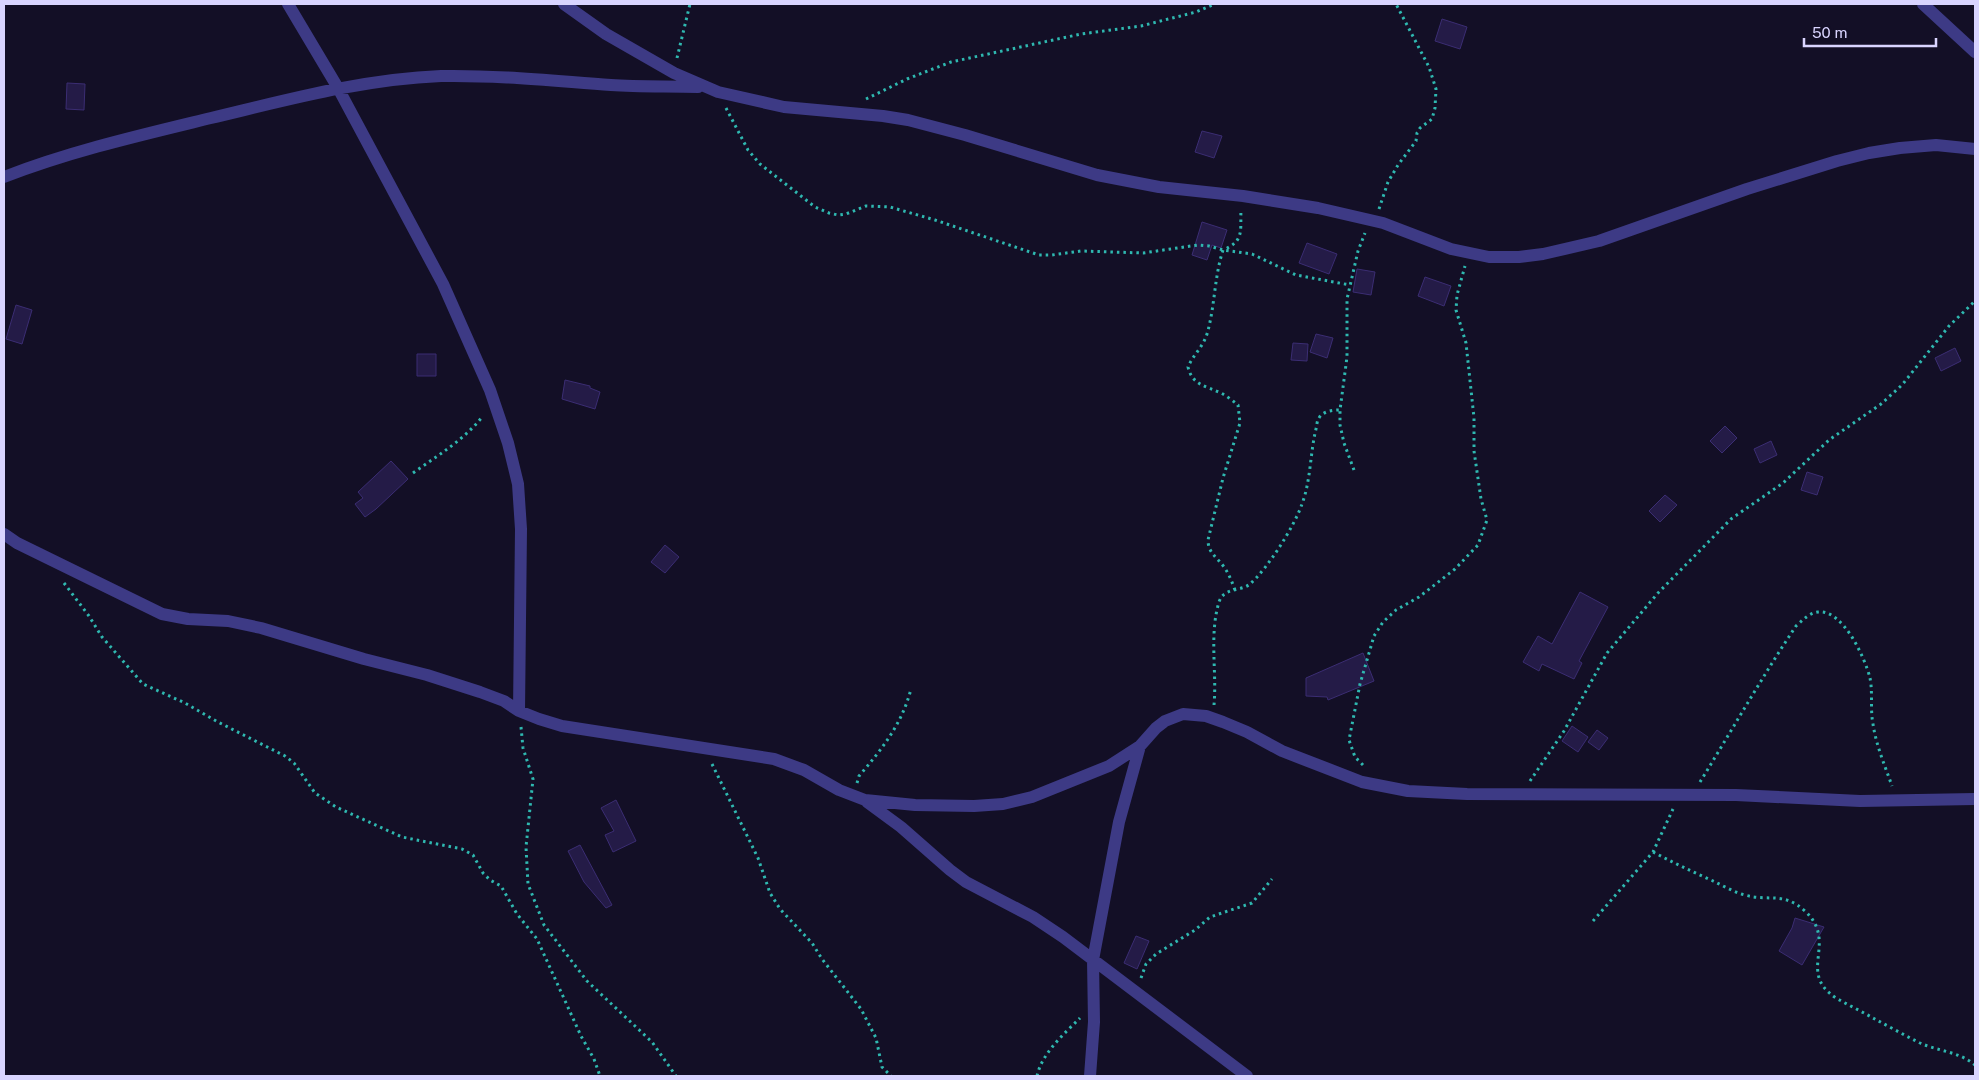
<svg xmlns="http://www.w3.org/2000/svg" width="1979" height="1080" font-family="'Public Sans',sans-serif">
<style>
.building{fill:#241b47;stroke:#3b2d73}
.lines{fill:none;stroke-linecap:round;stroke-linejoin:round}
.path{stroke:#2fb8b0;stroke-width:3;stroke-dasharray:2.5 4;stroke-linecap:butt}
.minor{stroke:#3d3a85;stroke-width:12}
</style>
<rect width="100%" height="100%" fill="#130f26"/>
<path class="building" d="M1442 19 1467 27 1460 49 1435 41Z
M67 83 85 84 84 110 66 109Z
M1202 131 1222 136 1214 158 1195 152Z
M1202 222 1227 230 1221 248 1212 245 1207 260 1192 255Z
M1307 243 1337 254 1329 274 1299 263Z
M1357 269 1375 272 1371 295 1353 292Z
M1425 277 1451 286 1444 306 1418 296Z
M16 305 32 310 22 344 6 339Z
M1316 334 1333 338 1327 358 1310 352Z
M1293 343 1308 344 1307 361 1291 360Z
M1955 348 1961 361 1941 371 1935 358Z
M417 354H436V376H417Z
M565 380 590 386V388L600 392 595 409 562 399Z
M1725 426 1737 438 1722 453 1710 441Z
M1771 441 1777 455 1760 463 1754 449Z
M391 461 408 479 376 509 365 517 355 504 363 498 358 492Z
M1807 472 1823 477 1817 495 1801 490Z
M1665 495 1677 505 1660 522 1649 511Z
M665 545 679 557 665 573 651 562Z
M1580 592 1608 607 1579 661 1582 663 1574 679 1542 664 1539 671 1523 662 1538 636 1552 644Z
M1363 653 1374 681 1328 700 1327 697 1306 696V678Z
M1572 726 1588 737 1578 752 1562 741Z
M1597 730 1608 738 1599 750 1588 742Z
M616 800 636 841 613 852 605 835 614 831 601 808Z
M580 845 612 905 606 908 584 882 568 851Z
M1795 918 1824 927 1802 965 1779 951 1792 928Z
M1136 936 1149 941 1137 969 1124 963Z"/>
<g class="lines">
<path class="path" d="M677 58 690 4
M866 99 907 79 951 62 1081 34 1141 26 1196 12 1215 4
M726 108 748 150 760 164 815 207 829 213 838 215 846 214 866 206 890 207 935 220 1039 255H1052L1081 251 1143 253 1198 245 1209 246 1223 250 1252 254 1296 275 1350 285
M1379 209 1388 182 1398 165 1416 141 1417 133 1420 128 1432 119 1435 108 1436 89 1429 67 1396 4
M1354 470 1344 443 1340 425V410L1347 357V299L1358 251 1365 233
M413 473C438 455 463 441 483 416
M64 583 89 616 102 637 143 684 185 703 218 722 285 756 294 763 315 793 336 807 402 837 462 849 473 855 483 873 490 880 501 886 517 914 537 939 581 1036 594 1059 600 1076
M1235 590C1232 582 1229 574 1224 567 1217 557 1208 553 1208 540L1223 478 1240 423 1238 405C1233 401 1227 396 1221 393 1206 386 1192 385 1188 367 1193 355 1203 347 1207 334 1215 307 1214 278 1223 250 1245 241 1240 230 1241 209
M1214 705C1217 672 1209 635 1219 602 1224 587 1240 592 1250 584 1268 568 1294 527 1302 504 1311 480 1310 453 1316 429 1317 425 1317 420 1319 418 1323 411 1333 410 1340 410
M521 727 523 748 533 779 526 847 528 884 544 925 587 981 652 1042 676 1076
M712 764 758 858 770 893 780 909 812 943 822 959 861 1009 876 1038 882 1067 891 1076
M1363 765 1355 757 1349 740 1360 684 1374 636 1383 622 1396 610 1419 597 1455 569 1478 545 1487 520 1481 499 1474 451V418L1466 343 1456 310 1457 295 1465 266
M1530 781 1564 731 1607 653 1658 593 1731 519 1783 483 1829 440 1881 404 1902 385 1949 326 1975 301
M1700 782C1732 730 1762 677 1796 626 1803 620 1809 613 1818 612 1843 609 1865 658 1870 678 1873 693 1870 709 1873 724 1876 745 1885 766 1892 786
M857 783 859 776C882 749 902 724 911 689
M1653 852C1672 862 1691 871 1711 880 1722 885 1733 892 1745 895 1769 902 1783 891 1805 911 1839 943 1796 972 1836 998 1848 1005 1861 1011 1873 1018 1888 1026 1904 1035 1920 1043 1938 1051 1960 1052 1975 1065
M1593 921 1653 852 1673 809
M1141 978 1146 964 1156 954 1195 930 1210 917 1252 903 1272 879
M1037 1076C1042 1053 1064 1034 1080 1018"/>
<path class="minor" d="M288 4 338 88 443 284 490 390 508 443 518 484 521 529 519 711
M564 4 606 34 674 73 718 92 784 107 883 116 908 120 965 135 1097 175 1159 187 1243 196 1318 208 1383 223 1451 249 1489 257H1519L1543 254 1599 241 1747 189 1837 161 1869 153 1900 148 1936 145 1975 149
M1923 4 1975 52
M4 177C71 151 141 135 211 118 287 100 363 79 441 76 499 75 554 81 611 85 640 87 669 86 698 87
M4 534 17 543 162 614 188 619 228 621 261 628 364 659 427 675 480 692 504 701 519 711 539 719 562 726 774 759 804 770 839 790 865 800 915 805 974 806 1003 804 1032 797 1109 766 1140 746 1156 728 1165 721 1183 714 1206 716 1223 722 1247 732 1282 751 1362 782 1408 791 1467 794 1736 795 1860 801 1975 799
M867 802 901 827 950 870 966 882 1033 917 1063 937 1247 1076
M1090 1076 1094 1022 1093 960 1119 822 1140 746"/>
</g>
<rect width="1979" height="1080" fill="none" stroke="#d9d4ff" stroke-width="10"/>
<path d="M1804 38v8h132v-8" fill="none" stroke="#d9d4ff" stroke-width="2.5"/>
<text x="1812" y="38" font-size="15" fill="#d9d4ff" stroke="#130f26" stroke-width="4" paint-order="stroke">50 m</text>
</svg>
